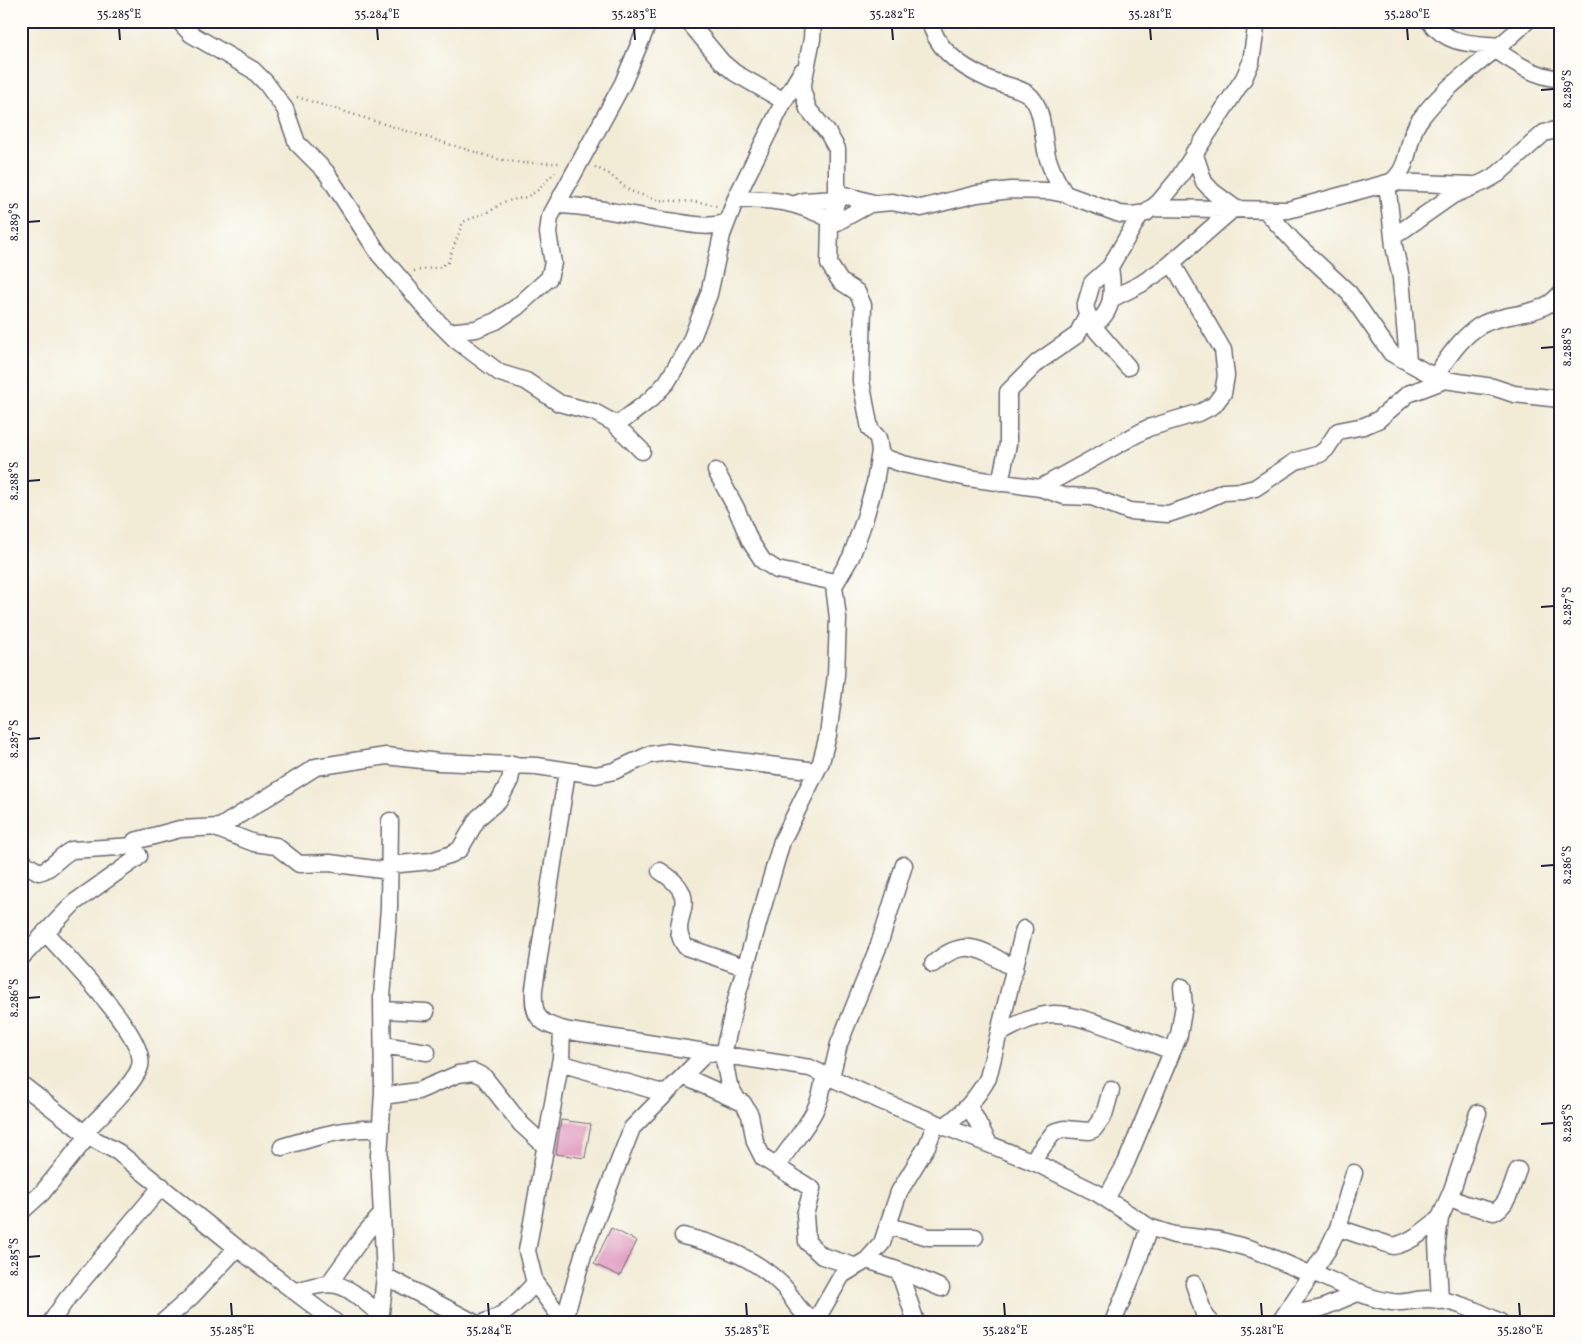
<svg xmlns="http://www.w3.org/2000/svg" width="1581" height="1343" font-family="Vollkorn,serif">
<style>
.building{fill:#e09bc1}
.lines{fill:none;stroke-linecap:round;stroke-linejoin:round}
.minor-casing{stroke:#6b6972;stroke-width:19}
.path{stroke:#6b6972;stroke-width:2.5;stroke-dasharray:1 4;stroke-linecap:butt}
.minor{stroke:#fff;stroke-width:16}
.ticks{fill:none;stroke:#22223b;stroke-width:2}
.neatline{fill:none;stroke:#22223b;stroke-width:2}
.ticks-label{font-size:12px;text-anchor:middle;fill:#22223b}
</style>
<rect width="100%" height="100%" fill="#fdfcf7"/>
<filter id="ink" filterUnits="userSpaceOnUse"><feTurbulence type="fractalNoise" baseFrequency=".02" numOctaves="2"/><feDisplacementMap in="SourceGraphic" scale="10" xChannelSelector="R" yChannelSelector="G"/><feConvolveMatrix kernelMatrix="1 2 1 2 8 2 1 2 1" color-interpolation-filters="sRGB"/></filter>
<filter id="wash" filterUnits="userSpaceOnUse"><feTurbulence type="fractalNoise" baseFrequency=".0096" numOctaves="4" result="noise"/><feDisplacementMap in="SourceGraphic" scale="20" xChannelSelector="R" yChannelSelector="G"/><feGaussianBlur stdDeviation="1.12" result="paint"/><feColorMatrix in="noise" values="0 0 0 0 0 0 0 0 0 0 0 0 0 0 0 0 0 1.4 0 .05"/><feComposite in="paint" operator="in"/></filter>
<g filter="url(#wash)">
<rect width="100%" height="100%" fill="#f2ecd7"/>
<g id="blocks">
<path class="building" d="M561 1120 591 1124 585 1158 556 1154Z
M611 1228 637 1241 620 1276 594 1264Z"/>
</g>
</g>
<g filter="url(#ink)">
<use href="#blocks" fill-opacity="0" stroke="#6b6972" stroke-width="1"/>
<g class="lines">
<g class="minor-casing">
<path id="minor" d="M179 21 191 34 253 70 266 83 285 109 297 143 326 172 379 254 436 320 456 340 500 373 526 381 559 403 594 412 614 423 642 451
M688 21 722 62 735 73 784 101
M813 21 812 39 802 89 808 109 828 133 837 149V199L830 226 829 264 840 281 857 292 863 305 861 381 870 429 878 438 880 451 875 483 864 521 851 557 834 586
M930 21C936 50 963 68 988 79 1001 85 1016 86 1028 94 1045 107 1042 141 1048 159 1052 172 1058 183 1065 194
M1429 21C1449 46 1471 43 1500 46
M1496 50C1516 64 1535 76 1560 79
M1194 152 1204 182 1213 192 1236 209
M1391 182 1472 185
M1387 183 1394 246 1401 278 1408 361
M837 193 873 203
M735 200C775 198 796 202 832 220
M796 204 804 201 837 199
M557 205C597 206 636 217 676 222 694 225 708 228 726 223
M1151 208 1288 210 1391 182C1412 166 1405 141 1419 121 1447 81 1493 56 1527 21
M1266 211 1294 242 1349 293 1391 353 1435 377
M830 226 870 204 892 202 921 208 977 194 1011 190 1049 191 1065 194 1120 214 1132 215 1146 213 1159 202 1178 179 1244 78 1251 62 1257 21
M1393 237 1453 195 1484 182 1498 174 1544 133 1560 129
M1111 299 1141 284 1168 266 1233 209
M1092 325C1115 314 1113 288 1110 267
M448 332 476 329 496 321 517 307 549 278 553 263 548 233 550 217 623 83 649 21
M1128 367 1092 325 1085 307 1092 283 1110 267 1140 215
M1431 384C1441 367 1459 340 1475 329 1500 310 1539 320 1560 294
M617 425 651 399 667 382 690 343 709 294 722 235 737 196 784 101 802 71
M880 456 903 464 968 478 1040 488 1064 496 1092 497 1129 511 1168 514 1192 506 1223 492 1243 491 1255 488 1296 461 1320 454 1326 449 1338 431 1364 426 1378 420 1408 394 1445 380 1493 387 1514 394 1560 399
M716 471 736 508 750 541 763 561 777 570 830 581 834 586 838 618 836 675 828 735 821 762 782 841 737 996 723 1054 729 1085 737 1099
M1000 483 1008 444V392L1038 362 1077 335 1087 315
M1040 488 1148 428 1201 412 1214 405 1223 393 1226 376 1223 350 1172 263
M567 771 534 989C532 1020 541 1024 569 1031L810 1068 879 1100 1038 1164 1097 1193 1149 1227 1174 1235 1218 1240 1252 1249 1312 1275
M215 828 254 843 276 846 299 864 330 863 389 871
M21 859 27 865 39 872C51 870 60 855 72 850L134 846
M389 865 431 861 452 854 460 849 478 818 500 799 510 780 513 764
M660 871C709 902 663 918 686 947L744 967
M45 932C65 956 148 1037 140 1066 136 1083 97 1119 84 1133
M21 958 75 902 136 859 139 856 134 846 135 841 180 829 220 827 316 767 386 756 439 762 537 766 596 775 614 771 649 755 668 752 816 771
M933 964C965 935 982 950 1015 969
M382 1010 426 1012
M562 1029 561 1058 527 1251 535 1283 562 1319
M999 1034C1015 1025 1034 1015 1053 1014 1078 1012 1146 1042 1172 1051
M383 1045 427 1052
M560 1063 666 1094
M683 1076 743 1103 750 1115 755 1142 763 1158 812 1189 805 1215 807 1242 822 1256 854 1266
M831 1077 839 1044 879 945 904 865
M21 1084 88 1136 118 1152 237 1248 335 1322
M383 1096 418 1091 458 1074 474 1072 484 1077 521 1124 544 1145
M969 1106 989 1144
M945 1126C964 1112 976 1099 988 1078L1024 929
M282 1147C317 1137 344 1127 381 1129
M1032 1161 1054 1132 1065 1129 1089 1131 1094 1129 1104 1115 1111 1090
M777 1166C798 1133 822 1115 824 1074
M1449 1197 1465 1204 1494 1212C1509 1205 1512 1184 1518 1170
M1106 1199 1126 1163 1179 1035 1184 1005 1182 987
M21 1212 42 1193 88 1136
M888 1226 929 1237H975
M1338 1228 1393 1246C1411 1243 1426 1229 1440 1218
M683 1236C718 1244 756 1259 781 1284 789 1291 793 1302 800 1309 804 1314 810 1318 815 1322
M867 1260 909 1274 941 1288
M899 1271 916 1322
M1313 1272C1337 1283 1366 1299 1392 1302 1404 1304 1415 1299 1427 1299 1452 1299 1478 1311 1500 1322
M385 1276 473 1322
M330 1282 366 1232 382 1214
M1194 1284 1205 1317 1210 1322
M295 1292C340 1275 346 1287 381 1315
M1440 1301 1437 1242 1440 1218 1452 1190 1478 1113
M1284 1316 1322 1308 1360 1292
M51 1322 66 1300 162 1186
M163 1322 191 1297 237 1248
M380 1322 385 1276 379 1156 383 1092 382 997 389 908 390 821
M485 1322C506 1316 520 1299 535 1283
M561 1322 568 1307 585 1248 632 1128 707 1052
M815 1322 842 1275 867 1260 882 1243 899 1192 927 1146 936 1123
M1113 1322 1136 1267 1149 1227
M1280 1322 1328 1249 1338 1228 1354 1173"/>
</g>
<path class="path" d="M21 36 25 21
M297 97 497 159 521 163H561
M595 167 609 174 630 191 657 200 699 202 717 206
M414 271 440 267 448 262 463 222 492 210 503 202 526 197 537 191 555 172"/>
<use href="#minor" class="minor"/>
</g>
</g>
<path class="ticks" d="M119 28 120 40M377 28 378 40M634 28 635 40M892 28 893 40M1150 28 1151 40M1407 28 1408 40M1541 90 1554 89M28 222 40 221M1541 348 1554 347M28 481 40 480M1541 607 1554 606M28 739 40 738M1541 866 1554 865M28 998 40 997M1541 1124 1554 1123M28 1257 40 1256M231 1303 232 1316M488 1303 489 1316M746 1303 747 1316M1004 1303 1005 1316M1261 1303 1262 1316M1519 1303 1520 1316"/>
<rect width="1581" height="1343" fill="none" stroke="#fdfcf7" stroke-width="55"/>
<rect x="28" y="28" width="1526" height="1288" class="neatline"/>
<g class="ticks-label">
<text x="119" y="18">35.285°E</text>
<text x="377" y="18">35.284°E</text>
<text x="634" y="18">35.283°E</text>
<text x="892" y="18">35.282°E</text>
<text x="1150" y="18">35.281°E</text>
<text x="1407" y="18">35.280°E</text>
<text transform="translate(1567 89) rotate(-90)" y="4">8.289°S</text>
<text transform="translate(14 222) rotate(-90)" y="4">8.289°S</text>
<text transform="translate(1567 347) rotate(-90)" y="4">8.288°S</text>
<text transform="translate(14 481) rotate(-90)" y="4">8.288°S</text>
<text transform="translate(1567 606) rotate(-90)" y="4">8.287°S</text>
<text transform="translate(14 739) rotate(-90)" y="4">8.287°S</text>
<text transform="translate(1567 865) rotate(-90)" y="4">8.286°S</text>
<text transform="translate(14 998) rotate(-90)" y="4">8.286°S</text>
<text transform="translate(1567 1123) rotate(-90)" y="4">8.285°S</text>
<text transform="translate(14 1257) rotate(-90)" y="4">8.285°S</text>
<text x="232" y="1334">35.285°E</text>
<text x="489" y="1334">35.284°E</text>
<text x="747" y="1334">35.283°E</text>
<text x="1005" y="1334">35.282°E</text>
<text x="1262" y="1334">35.281°E</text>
<text x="1520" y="1334">35.280°E</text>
</g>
</svg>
